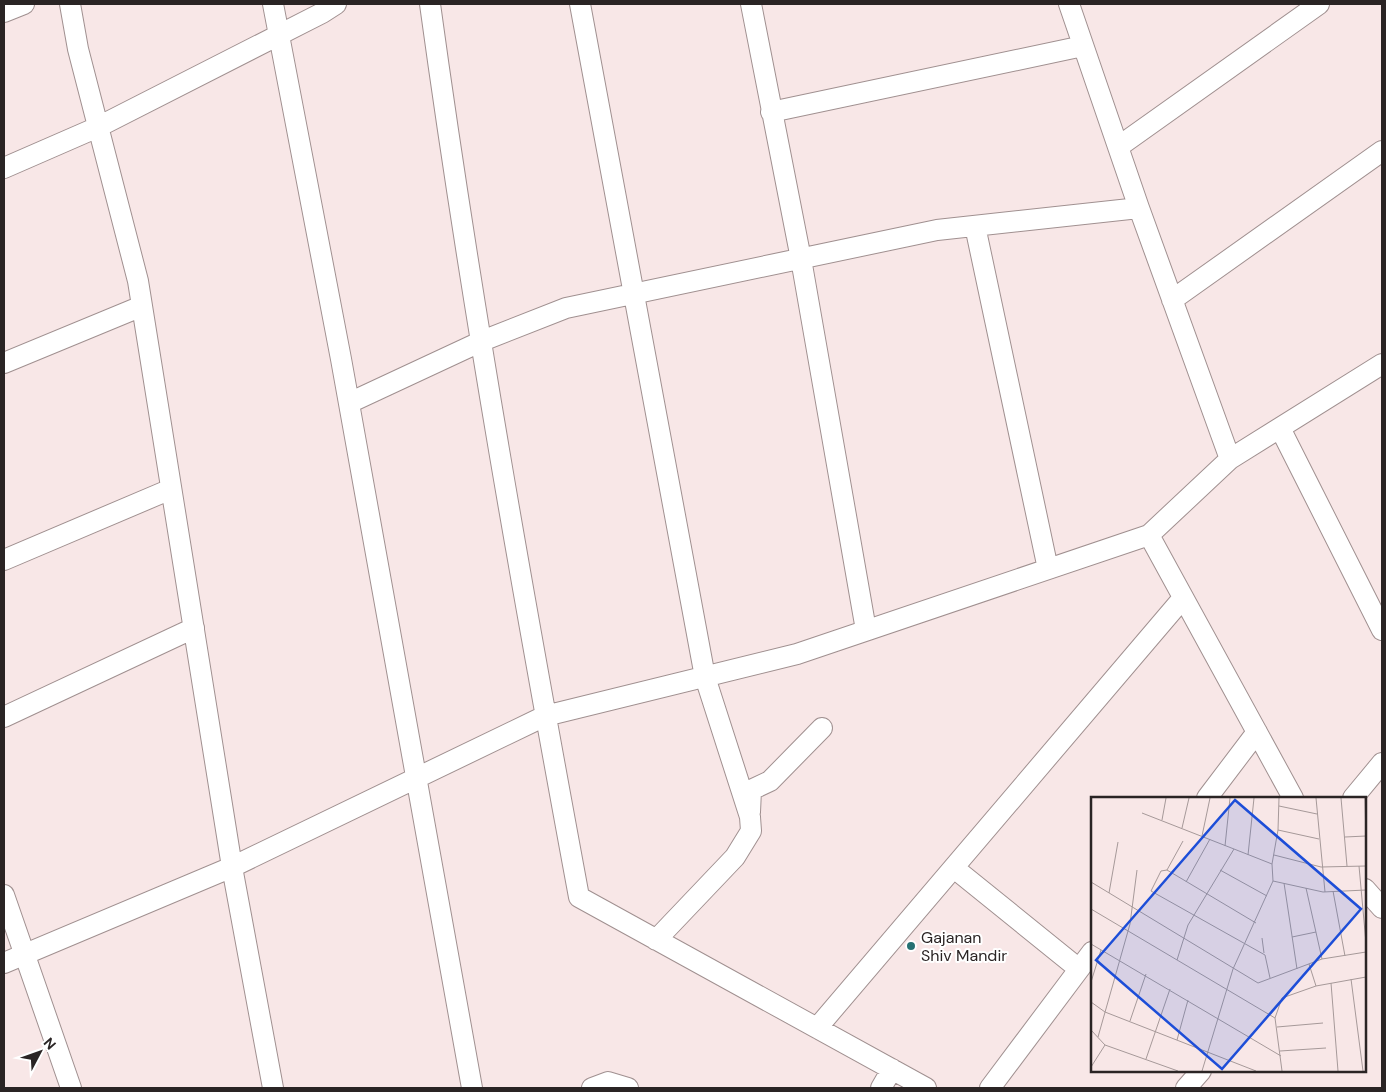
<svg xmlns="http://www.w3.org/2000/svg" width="1386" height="1092" font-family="'DM Sans',sans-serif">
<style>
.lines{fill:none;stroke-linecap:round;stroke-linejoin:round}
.street-casing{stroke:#a09090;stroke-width:22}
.street{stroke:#fff;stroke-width:20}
.poi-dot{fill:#267173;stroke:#fff;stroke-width:2}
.labels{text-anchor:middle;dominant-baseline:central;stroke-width:4;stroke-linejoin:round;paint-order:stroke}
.poi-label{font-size:16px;fill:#2a2424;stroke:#fff;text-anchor:start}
.inset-road{fill:none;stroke:#a69999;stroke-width:1}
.view{fill:#1d4ed8;fill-opacity:0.15;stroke:#1d4ed8;stroke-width:2.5}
.inset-edge{fill:none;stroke:#2a2424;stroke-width:2.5}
</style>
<rect width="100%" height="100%" fill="#f8e7e7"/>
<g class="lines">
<g class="street-casing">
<path id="street" d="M70 4 78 49 138 281 232 867 273 1088
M273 4 341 359 472 1088
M430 4C471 303 524 600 579 897L926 1088
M580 4 705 677 750 817 751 831 735 857 656 940
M751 4 801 259 866 630
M1069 4 1139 208
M4 12 24 4
M771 112 1083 46
M1118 147 1319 4
M4 168 98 127 322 13 336 4
M975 226 1048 569
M1172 300 1382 151
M4 363 142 306
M349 403 482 341 566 308 937 230 1139 208 1230 459 1149 535
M1280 428 1382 630
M1230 459 1382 364
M4 560 171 489
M4 717 194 628
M1207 798 1257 732
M1353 798 1382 763
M750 812 751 790 770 781 822 728
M954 868 1079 969
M1365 889 1382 908
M4 895 71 1088
M4 963 232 867 545 716 797 654 1149 535 1293 798
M817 1028 1183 598
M592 1088 608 1082 628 1088
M881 1088 892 1069
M990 1088 1092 952
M1186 1088 1201 1071"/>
</g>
<use href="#street" class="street"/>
</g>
<circle class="poi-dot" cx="911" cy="946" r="5"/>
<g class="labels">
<g class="poi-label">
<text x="921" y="937">Gajanan<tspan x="921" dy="18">Shiv Mandir</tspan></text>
</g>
</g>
<g transform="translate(1091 797)">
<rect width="275" height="275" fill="#f8e7e7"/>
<path class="inset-road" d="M225 1 234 95M250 1 256 69M274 1 275 44M188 9 226 17M51 16 143 52M71 23 75 1M91 31 98 1M187 33 188 1M111 39 119 1M254 40 275 39M134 49 139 1M157 58 163 1M183 58 230 70 275 69M181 67 187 33 228 42M268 69 275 146M76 73 70 74 60 94 174 158 179 181M76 73 165 126M76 73 92 44M129 73 176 99M0 85 167 186 231 162 275 155M95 85 119 42M193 86 206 172M215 91 231 162M242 94 254 159M18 96 27 45M0 112 184 221M201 140 225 135M171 141 173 156M0 147 190 259M86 163 97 128 143 52 181 67 182 84M218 167 225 189M260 182 272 274M0 185 10 153M240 186 247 274M0 205 14 215 165 274M39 224 55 177M186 230 232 226M0 233 14 248 0 270M7 240 39 127 46 73M86 243 97 203M14 248 87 274M189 254 235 251M55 262 79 192M111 274 142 172 182 84 232 95 275 93M191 274 184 221 191 201 225 189 275 180"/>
<path class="view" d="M144 3 270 112 131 272 5 163Z"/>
<rect width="275" height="275" class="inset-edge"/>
</g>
<rect width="1386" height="1092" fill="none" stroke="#2a2424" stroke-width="10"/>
<g transform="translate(40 1052) rotate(49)" stroke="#ffffff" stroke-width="4" paint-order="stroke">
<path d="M0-4L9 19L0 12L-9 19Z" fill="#2a2424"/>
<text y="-8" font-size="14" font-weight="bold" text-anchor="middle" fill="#2a2424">N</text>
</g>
</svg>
